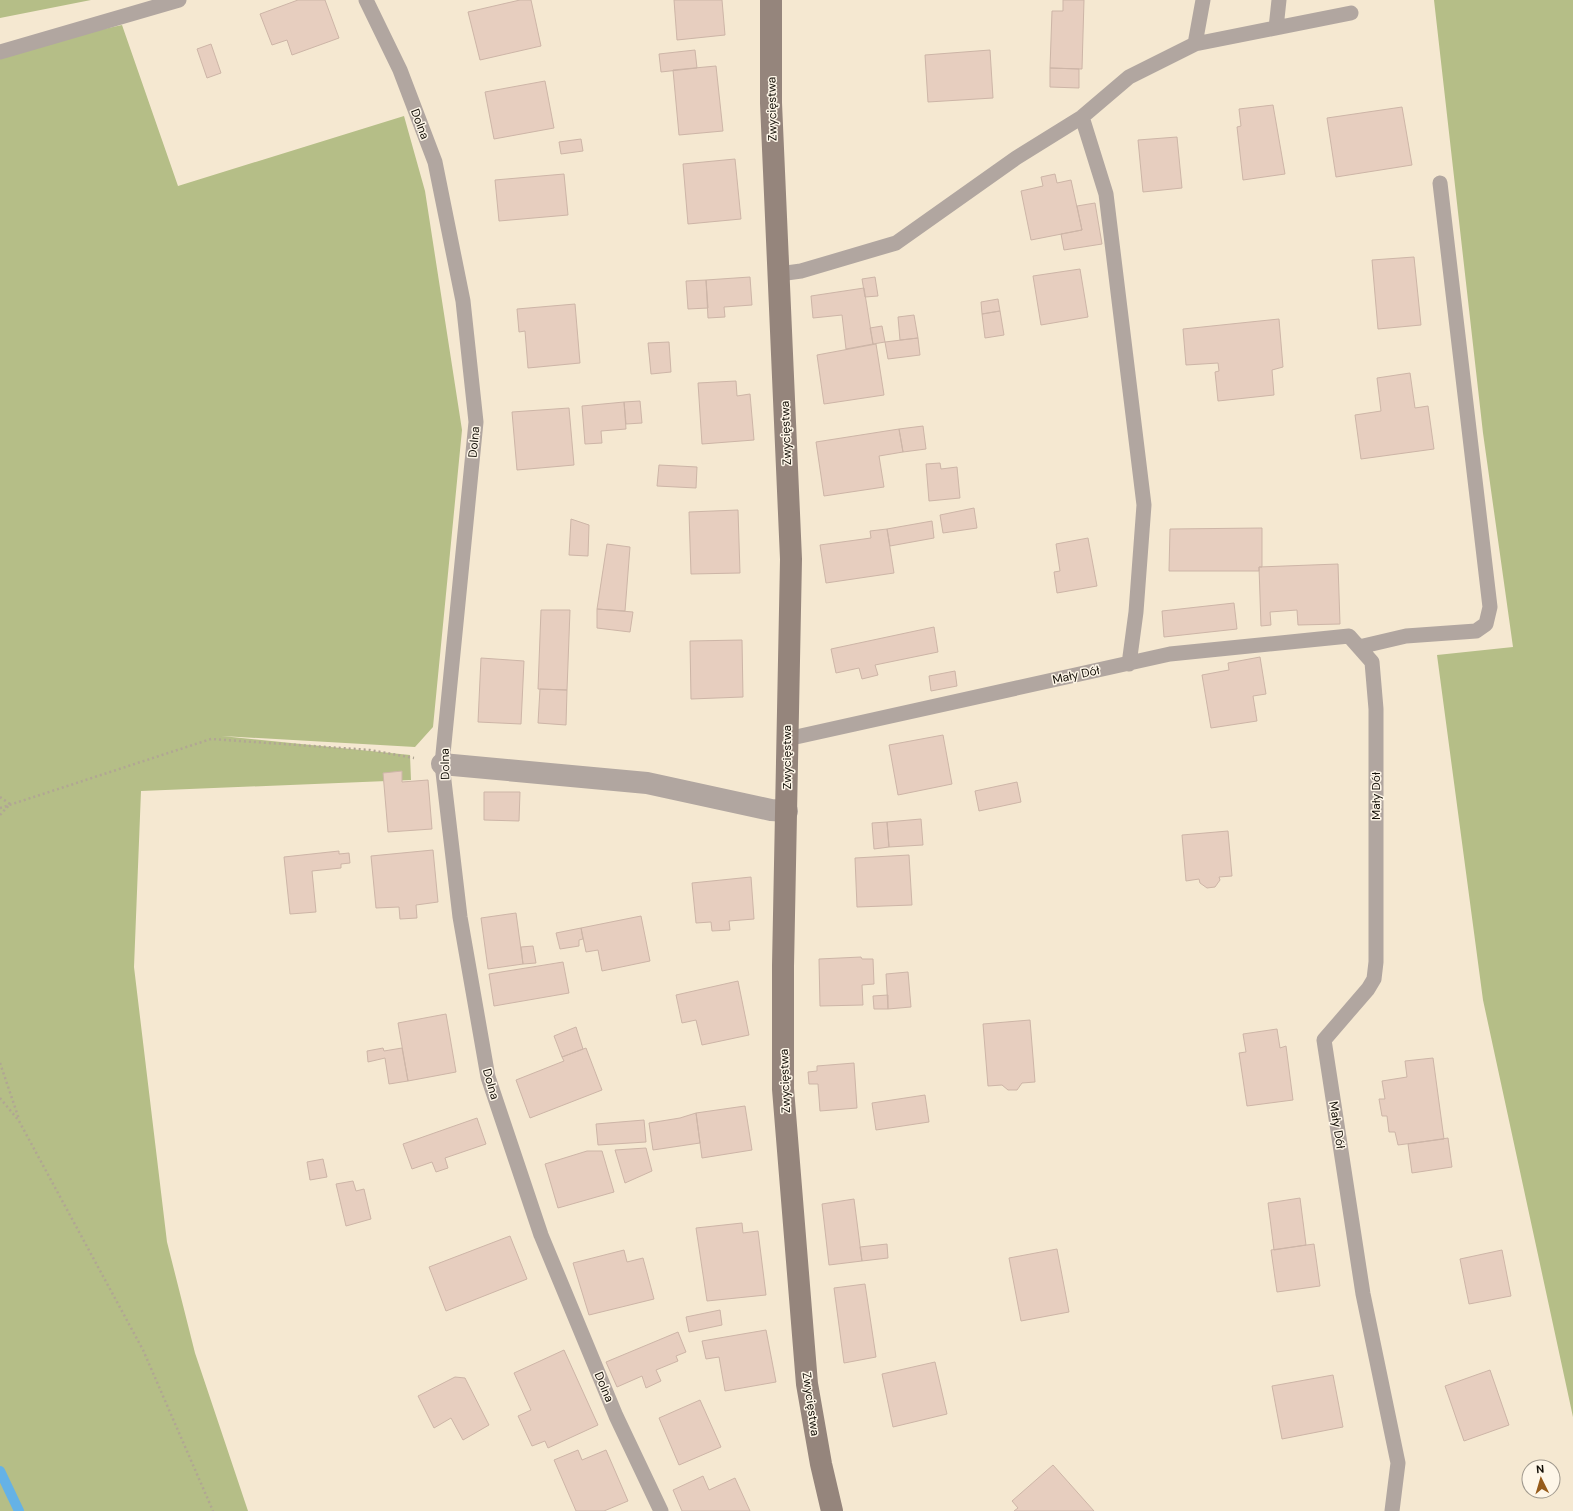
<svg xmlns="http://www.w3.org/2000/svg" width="1573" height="1511" font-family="'DM Sans',sans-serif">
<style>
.green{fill:#b5be87}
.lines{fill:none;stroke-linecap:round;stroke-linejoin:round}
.stream{stroke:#65b2e6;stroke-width:10}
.building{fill:#e7cebf;stroke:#cdb5a7}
.path{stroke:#b1a694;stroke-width:2.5;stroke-dasharray:2 3;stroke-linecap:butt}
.lane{stroke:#b1a6a0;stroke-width:15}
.street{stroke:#b1a6a0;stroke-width:22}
.secondary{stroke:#95857c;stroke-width:22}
.labels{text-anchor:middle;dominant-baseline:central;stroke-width:3;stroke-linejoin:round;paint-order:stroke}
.street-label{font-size:12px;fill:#120e06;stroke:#fef6e8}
</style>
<rect width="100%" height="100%" fill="#f5e8d1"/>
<path class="green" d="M0 0H91L0 18Z
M1434 0H1573V1417L1483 1000 1437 655 1513 647 1483 433Z
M122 25 178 186 404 116 425 191 462 430 433 727 415 747 222 736 410 755 411 780 141 791 134 967 167 1242 195 1353 248 1511H0V52Z"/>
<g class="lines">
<path class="stream" d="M0 1471 19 1511"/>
</g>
<path class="building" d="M298 0H325L339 38 292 55 287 40 272 45 260 14Z
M520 0H531L541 46 480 60 468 12Z
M674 0H722L725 35 677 40Z
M1063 0H1084L1082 69 1050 68 1052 11H1063Z
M211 44 221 73 207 78 197 49Z
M695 50 697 68 661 72 659 54Z
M990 50 993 98 928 102 925 55Z
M716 66 723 131 679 135 673 70Z
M1050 68 1079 69V88L1050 87Z
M545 81 554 128 494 139 485 92Z
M1273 105 1285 174 1243 180 1237 127 1241 126 1239 109Z
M1402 107 1412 165 1336 177 1327 118Z
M1177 137 1182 188 1143 192 1138 140Z
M581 139 583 151 561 154 559 142Z
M735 159 741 219 688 224 683 164Z
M564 174 568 215 499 221 495 180Z
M1055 174 1057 183 1071 180 1082 230 1031 240 1021 191 1043 186 1041 177Z
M1095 203 1102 244 1064 250 1061 234 1082 230 1077 206Z
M1414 257 1421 325 1378 329 1372 260Z
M1080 269 1088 317 1041 325 1033 276Z
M750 277 752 305 724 307 725 317 708 318 706 280Z
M875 277 878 296 865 297 862 279Z
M706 280 708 308 688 309 686 281Z
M864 288 873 344 846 349 842 315 813 318 811 296Z
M998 299 1000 311 982 314 981 302Z
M575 304 580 363 528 368 525 331 519 332 517 309Z
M1000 311 1004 335 985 338 982 314Z
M914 315 918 338 900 340 898 317Z
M1279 319 1283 367 1272 370 1274 395 1218 401 1215 372 1219 371 1218 363 1186 365 1183 329Z
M882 326 885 342 873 344 870 328Z
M918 338 920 355 888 359 885 342Z
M669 342 671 372 651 374 648 343Z
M876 344 884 395 824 404 817 355Z
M1410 373 1415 408 1428 406 1434 449 1361 459 1355 415 1381 411 1377 378Z
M736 381 737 396 750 394 754 440 702 444 698 383Z
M640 401 642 423 626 424 624 402Z
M624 402 626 429 601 431 602 443 585 444 582 406Z
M569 408 574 465 517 470 512 412Z
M923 426 926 449 903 452 899 429Z
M899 429 903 452 879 456 884 487 824 496 816 442Z
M940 463 941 469 957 467 960 498 929 501 926 464Z
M659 465 697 467 696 488 657 486Z
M974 508 977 528 943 533 940 515Z
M738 510 740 573 691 574 689 512Z
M571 519 589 525 588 556 569 555Z
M932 521 934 538 890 546 887 529Z
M1262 528V567H1259V571H1169L1170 529Z
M887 529 894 573 826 583 820 545 871 538 870 531Z
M1088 538 1097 586 1057 593 1054 572 1060 571 1056 544Z
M607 544 630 547 625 611 597 609Z
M1338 564 1340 624 1298 625 1297 610 1270 612 1271 625 1261 626 1259 567Z
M1234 603 1237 629 1164 637 1162 611Z
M597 609 633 612 630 632 597 628Z
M541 610H570L567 690 538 689Z
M934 627 938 652 875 665 878 675 862 679 859 668 836 673 831 649Z
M742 640 743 697 691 699 690 641Z
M1260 657 1266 694 1253 696 1257 721 1211 728 1202 675 1229 670 1228 663Z
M481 658 524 661 521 724 478 722Z
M955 671 957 686 931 691 929 676Z
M540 689 567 690 566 725 538 723Z
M943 735 952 784 898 795 889 745Z
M402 771V782L428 780 432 829 388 832 383 773Z
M1017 782 1021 802 979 811 975 791Z
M484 792H520L519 821 484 820Z
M921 819 923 845 889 847 887 822Z
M887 822 889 847 874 849 872 823Z
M1228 831 1232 876 1219 877 1220 880 1215 887 1207 888 1200 883 1199 879 1186 881 1182 835Z
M433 850 438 902 416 905 417 918 400 919 399 907 376 908 371 856Z
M339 851V854L349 853 350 863 341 864V868L312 871 316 912 290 914 284 857Z
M909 855 912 905 857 907 855 858Z
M751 877 754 919 729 921 730 930 712 931 711 922 696 923 692 883Z
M516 913 523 964 488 969 481 918Z
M641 916 650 961 602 971 598 950 586 952 581 928Z
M581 928 583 939 579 940V946L560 949 556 933Z
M533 946 536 963 523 964 521 947Z
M861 957 862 959H873L874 984 862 985 863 1005 820 1006 819 959Z
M563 962 569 993 494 1006 489 974Z
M908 972 911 1007 888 1009 886 974Z
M738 981 749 1035 702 1045 696 1020 682 1023 676 995Z
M888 995V1009H874L873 996Z
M446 1014 456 1072 408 1081 398 1023Z
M1030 1020 1035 1082 1022 1083 1017 1090H1008L1002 1085 988 1086 983 1024Z
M576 1027 583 1049 562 1057 554 1036Z
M1277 1029 1280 1048 1286 1046 1293 1100 1247 1106 1239 1053 1246 1052 1243 1034Z
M383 1048 384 1051 402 1048 408 1081 389 1084 385 1058 368 1062 367 1051Z
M586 1048 602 1090 530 1118 516 1080 564 1061 562 1057Z
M1433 1058 1444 1139 1398 1145 1395 1132H1389L1387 1116H1382L1379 1099H1385L1382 1081 1407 1077 1405 1061Z
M854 1063 857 1108 820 1111 818 1084H809L808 1072 817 1071V1066Z
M925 1095 929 1122 876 1130 872 1103Z
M745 1106 752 1150 702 1158 696 1113Z
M696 1113 700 1143 653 1150 649 1123 680 1118Z
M477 1118 486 1144 445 1158 448 1168 436 1172 432 1162 412 1169 403 1144Z
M644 1120 646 1142 598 1145 596 1124Z
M1448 1138 1452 1167 1412 1173 1408 1144Z
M646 1148 652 1171 625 1183 615 1150Z
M587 1151H602L614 1192 558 1208 545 1164Z
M323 1159 327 1177 310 1180 307 1162Z
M353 1181 356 1191 364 1189 371 1219 346 1226 336 1184Z
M1300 1198 1306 1245 1274 1250 1268 1203Z
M854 1199 862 1261 829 1265 822 1204Z
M742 1223 743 1233 758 1231 766 1295 707 1301 696 1228Z
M510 1236 527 1279 446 1311 429 1267Z
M887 1244 888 1258 862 1261 860 1247Z
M1314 1244 1320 1286 1277 1292 1271 1250Z
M1057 1249 1069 1312 1021 1321 1009 1258Z
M624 1250 627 1262 643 1258 654 1299 589 1315 573 1263Z
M1502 1250 1511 1296 1469 1304 1460 1259Z
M865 1284 876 1357 844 1363 834 1288Z
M720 1310 722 1325 689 1332 686 1317Z
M766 1330 776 1382 725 1391 719 1357 706 1359 702 1341Z
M678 1332 686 1352 676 1356 678 1361 656 1370 661 1381 646 1388 642 1376 617 1387 606 1362Z
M564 1350 598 1425 548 1448 545 1441 532 1446 518 1416 531 1410 514 1373Z
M935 1362 947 1414 893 1427 882 1374Z
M1490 1370 1509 1425 1464 1441 1445 1386Z
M1333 1375 1343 1427 1282 1439 1272 1386Z
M455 1377 465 1378 489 1425 463 1440 451 1418 434 1428 418 1396Z
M700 1400 721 1447 679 1465 659 1418Z
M578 1450 582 1460 606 1450 628 1501 604 1511H576L554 1460Z
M1053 1465 1094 1511H1014L1018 1508 1012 1501Z
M703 1476 709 1490 735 1478 750 1511H682L673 1490Z"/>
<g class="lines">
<path class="path" d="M0 797 10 804 0 815
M0 808 211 739 370 750 414 758
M0 1063 19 1119
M0 1098 19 1121 143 1350 213 1511"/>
<path class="lane" d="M366 0 400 70 435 162 463 301 476 422 442 764 460 917 488 1077 541 1235 616 1416 661 1511
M1276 28 1279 0
M1195 44 1203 0
M0 52 179 0
M1082 117 1106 194 1144 505 1136 612 1129 664
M779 274 801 271 896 243 1016 158 1082 117 1129 77 1195 44 1351 13
M1359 647 1406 636 1476 631 1486 624 1490 607 1440 183
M787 739 1170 654 1349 636 1372 662 1376 709V962L1374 979 1368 989 1324 1040 1363 1294 1398 1463 1392 1511"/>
<path class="street" d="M442 764 647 783 771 810 787 811"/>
<path class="secondary" d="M771 0V103L791 559 783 966V1089L807 1384 821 1464 832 1511"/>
</g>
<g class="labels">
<g class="street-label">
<text transform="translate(772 109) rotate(-91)">Zwycięstwa</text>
<text transform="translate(420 124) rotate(69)">Dolna</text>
<text transform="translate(786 433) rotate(-92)">Zwycięstwa</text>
<text transform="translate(474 442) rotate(-85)">Dolna</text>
<text transform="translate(1076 675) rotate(-12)">Mały Dół</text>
<text transform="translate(787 757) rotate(-90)">Zwycięstwa</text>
<text transform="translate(445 764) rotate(-91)">Dolna</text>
<text transform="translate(1376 796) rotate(-90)">Mały Dół</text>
<text transform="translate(785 1081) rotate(-92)">Zwycięstwa</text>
<text transform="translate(491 1084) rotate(74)">Dolna</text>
<text transform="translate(1337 1125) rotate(81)">Mały Dół</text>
<text transform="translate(604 1387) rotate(67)">Dolna</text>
<text transform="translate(811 1404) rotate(82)">Zwycięstwa</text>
</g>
</g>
<g transform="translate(1541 1479) rotate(355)"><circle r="19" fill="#fef6e8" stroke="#a0998e"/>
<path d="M0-3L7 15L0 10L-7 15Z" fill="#965b1a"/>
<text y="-6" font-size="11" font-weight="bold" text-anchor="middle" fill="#120e06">N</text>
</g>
</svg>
